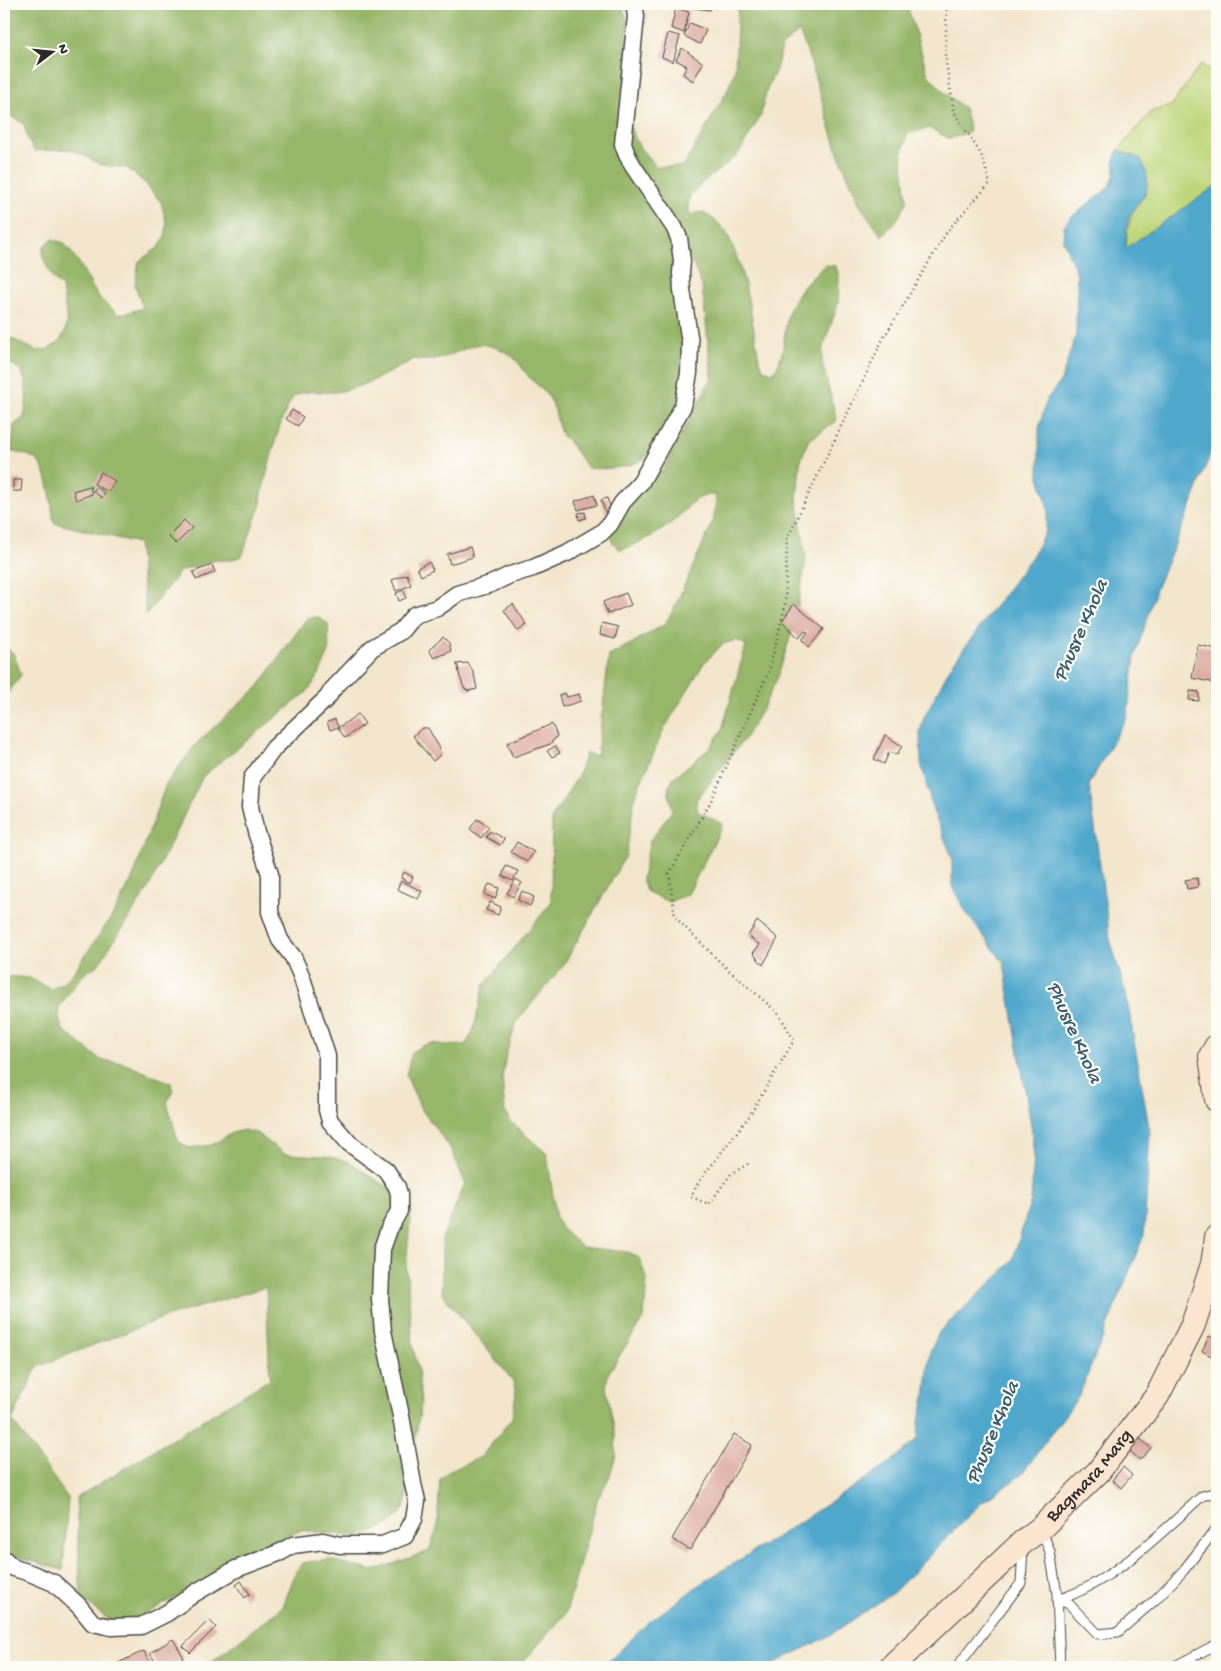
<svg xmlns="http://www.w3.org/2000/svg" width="1221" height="1671" font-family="'Gochi Hand',sans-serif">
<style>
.green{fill:#bed579;stroke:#748052}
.forest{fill:#96b669;stroke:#60704a}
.water{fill:#4fa7cc;stroke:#3d697c}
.building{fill:#dcaba1}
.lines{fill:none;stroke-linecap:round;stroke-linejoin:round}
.lane-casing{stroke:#494743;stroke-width:11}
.street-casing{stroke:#494743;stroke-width:19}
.secondary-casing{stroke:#494743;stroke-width:26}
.path{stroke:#494743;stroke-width:2.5;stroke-dasharray:1 4;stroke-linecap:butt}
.lane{stroke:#fff;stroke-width:9}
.street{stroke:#fff;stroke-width:16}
.secondary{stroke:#fbe5cf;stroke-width:24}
.labels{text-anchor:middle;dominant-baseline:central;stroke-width:4.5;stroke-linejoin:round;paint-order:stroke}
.street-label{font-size:19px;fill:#2b2b2b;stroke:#fdfcf7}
.water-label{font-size:20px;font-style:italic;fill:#395d6b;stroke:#fdfcf7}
</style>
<rect width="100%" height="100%" fill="#fdfcf7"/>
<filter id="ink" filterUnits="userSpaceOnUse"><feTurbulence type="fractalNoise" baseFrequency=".02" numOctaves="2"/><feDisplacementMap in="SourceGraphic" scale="10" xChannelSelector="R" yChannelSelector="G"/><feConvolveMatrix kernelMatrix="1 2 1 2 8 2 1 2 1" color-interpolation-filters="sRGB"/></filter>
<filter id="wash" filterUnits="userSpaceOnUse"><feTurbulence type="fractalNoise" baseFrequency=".0096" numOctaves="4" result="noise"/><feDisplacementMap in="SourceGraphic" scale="20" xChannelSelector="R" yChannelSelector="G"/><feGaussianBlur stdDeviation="1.12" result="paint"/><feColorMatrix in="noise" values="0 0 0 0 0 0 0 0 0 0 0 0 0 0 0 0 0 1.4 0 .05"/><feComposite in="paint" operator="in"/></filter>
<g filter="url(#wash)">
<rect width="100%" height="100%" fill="#f2e5cb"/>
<path class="green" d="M1201 64 1217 74V185L1126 249C1128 219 1129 217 1146 193L1141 159 1118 150 1152 111 1171 106Z"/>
<path class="forest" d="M4 4H622L627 21 626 119 640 148 657 167 684 166 726 93 735 71 738 4H905L909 11 928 75 945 93 964 108 970 131 950 139 929 128 907 134 902 155 907 202 896 221 882 236 861 207 838 153 808 54 799 31 782 46 776 69 766 92 761 115 739 153 722 168 703 182 690 196 688 206 690 215 701 212C712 217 724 226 729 238 746 274 752 320 759 359L763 369 773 373C786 355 783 335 788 314 794 293 811 279 825 265L836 266 839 278 838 304 822 351V363L837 420 808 441 800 463 797 498 806 559 795 621 778 676 763 708 745 738 696 800 698 812 723 824 688 894 669 902 646 891 642 878 650 841 672 811 668 789 673 778 709 749 722 730 746 645 736 640 723 644 704 663 664 729 635 796 626 855 563 966 517 1021 506 1055 502 1078 505 1112 511 1122 547 1154 556 1217 561 1228 582 1247 628 1252 639 1258 647 1280 644 1317 608 1374 606 1386 615 1433 616 1455 609 1478 598 1498 566 1613 519 1667H204L283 1607 296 1571 303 1563 328 1559 373 1571 429 1551 437 1529 440 1479 448 1472 481 1457 512 1418 516 1394 513 1381 442 1294V1239L465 1183 451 1149 421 1109 406 1075 412 1052C436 1035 441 1050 466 1044L473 1032 484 985 551 903 552 818 578 776 586 753 597 756 609 656 664 625 673 611 714 519 716 495C692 494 689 509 672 522 660 533 636 545 620 550L612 542 610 530 621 509 664 468 712 377 702 286 688 252C687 302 690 376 671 422 668 428 662 435 658 441 654 445 651 452 647 456 633 469 606 469 588 468 579 459 572 441 562 436 557 425 557 413 552 403 548 393 536 385 529 377 524 371 520 364 515 359 507 351 486 342 476 345 453 351 440 365 414 359 390 372 367 386 341 391 326 395 309 387 295 396 282 405 267 474 262 492L261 503 242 556 230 560H216L180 571 146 615 138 543 54 523C51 505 50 465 32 457 26 454 18 453 12 452L14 425C16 423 21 420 23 418 28 410 27 378 21 371 17 366 10 364 4 362V335L37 351 49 349 59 342 65 332 67 321 62 287 53 279 43 258V247L52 239 64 243 78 261 94 290 101 300 119 315 143 308 135 285 139 261 159 247 165 237 167 225 161 202 145 183 127 168 101 165 80 153 68 149 34 151 28 139 24 124 4 112Z
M318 617 328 624 329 652 319 674 313 684 306 693 203 776 148 889 98 965 88 971 80 978 59 1007V1019L63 1030 101 1060 123 1063 171 1083 173 1093 167 1102 178 1141 189 1148 212 1145 232 1133 244 1130 256 1133 285 1154 325 1156 348 1161 408 1201 411 1211 406 1265 413 1347 418 1369 421 1403 405 1506 399 1515 391 1522 370 1534 350 1536 301 1530 258 1551 142 1616 115 1624 81 1599 76 1498 270 1379 266 1287 165 1317 37 1367 12 1420 68 1498 63 1570 4 1553V976L29 978 51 989 62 984 73 973 113 915 134 875 166 784 197 743 258 687 307 618Z
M4 646 14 654 21 675 8 693 4 697Z"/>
<path class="water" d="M1118 150 1141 159C1146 169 1150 182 1145 193 1142 200 1135 206 1131 213 1126 223 1126 237 1126 248L1217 185V435L1191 506 1156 589 1135 657 1127 717 1089 784 1110 939 1126 994 1150 1133 1144 1235 1079 1396 1021 1475 981 1503 894 1592 829 1636 767 1667H603L648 1623 703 1582 772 1540 887 1465 918 1439 919 1421 925 1398 930 1352 939 1332 1001 1273 1013 1259 1031 1200 1034 1156 1031 1125 1004 963 967 914 952 887V857L933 811 921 763 920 732 924 717 951 666 1033 555 1045 532 1048 511 1046 500 1039 477V428L1047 399 1061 381 1076 334 1077 274 1063 240 1064 226 1070 218 1102 193 1111 184 1115 173 1114 160Z"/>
<g id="blocks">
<path class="building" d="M685 4H711L710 10 685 7Z
M676 8 689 12 684 33 671 28Z
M690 23 706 30 700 44 684 36Z
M668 33 680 36 673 62 662 57Z
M682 48 703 63 693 81 683 74 687 66 676 60Z
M292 410 303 417 298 426 286 419Z
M101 472 115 481 108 492 94 484Z
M13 480H22L21 491H13Z
M90 486 92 494 76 500 73 491Z
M97 487 105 494 102 498 93 491Z
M594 495 597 505 578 510 575 501Z
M607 498 612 512 606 514 601 500Z
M585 512 586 518 579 520 578 513Z
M184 520 192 528 176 544 168 536Z
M470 547 473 557 450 564 447 554Z
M429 562 433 570 421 576 417 568Z
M212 565 215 572 196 580 193 572Z
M407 574 411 585 396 591 392 580Z
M404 590 406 598 399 601 396 593Z
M626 593 631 605 608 614 603 602Z
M513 604 527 625 518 631 504 610Z
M794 604 824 629 809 647 802 640 808 632 805 631 799 638 782 621Z
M602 623 618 627 615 639 600 635Z
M443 637 449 643 451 651 434 658 429 650Z
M1198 645 1217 649V670L1215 683 1192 678Z
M468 663 474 674 477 689 468 691 464 688 459 674 458 666 456 664Z
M1190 691 1199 692V701L1189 700Z
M565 693 567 697 579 694 581 701 562 707 559 695Z
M358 714 365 724 345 738 338 728Z
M335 719 338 727 330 730 327 722Z
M552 724 557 736 550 744 513 757 507 743Z
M422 728H428L439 747 440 755 433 761 413 736Z
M885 735 902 746 897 754 889 752 884 764 874 759Z
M555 746 560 753 552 757 547 751Z
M477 819 489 827 481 838 470 829Z
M490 831 504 839 500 845 486 837Z
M517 842 534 852 527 862 511 852Z
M506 866 518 871 513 881 502 876Z
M404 872 413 877 410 883 401 878Z
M1197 878 1198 887 1187 889 1185 880Z
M516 879 522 883 513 897 507 893Z
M401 881 422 891 418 899 397 889Z
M489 884 499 888 495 899 484 894Z
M522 891 534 897 530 906 518 900Z
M490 902 501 907 498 915 486 910Z
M757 921 778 938 763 965 753 953 760 945 748 936Z
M1209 1336 1217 1340V1359L1202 1351Z
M734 1434 752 1445 690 1550 672 1539Z
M1138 1437 1151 1448 1140 1460 1128 1449Z
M1123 1467 1132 1475 1121 1488 1112 1480Z
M241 1581 250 1594 245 1598 236 1585Z
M209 1620 216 1627 190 1653 183 1646Z
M173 1639 184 1658 168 1667H158L150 1653Z
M144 1651 152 1667H120L118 1663Z"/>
</g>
</g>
<g filter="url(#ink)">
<use href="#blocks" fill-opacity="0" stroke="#494743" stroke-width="1"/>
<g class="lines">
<g class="lane-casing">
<path id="lane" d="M1217 1492 1202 1496C1161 1533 1111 1584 1057 1600L1069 1604 1098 1634 1118 1632 1155 1600 1183 1571 1217 1528
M1041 1528 1050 1552 1057 1594 1060 1667
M957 1667 1021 1583 1023 1547
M1173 1667 1217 1644"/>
</g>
<g class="street-casing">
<path id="street" d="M4 1559 14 1568 30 1573 54 1583 79 1606 93 1623 111 1627 141 1626 167 1613 195 1593 236 1569 281 1552 293 1545 323 1541 340 1545H382L405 1536 414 1519 417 1501 413 1484 401 1416 383 1331 380 1299 382 1249 389 1229 399 1211V1194L397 1187 386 1170 349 1143 330 1121 327 1110V1056L301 975 293 957 280 940 270 912V874L256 832 250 807 252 778 274 748 328 697 332 690 372 648 401 631 414 615 437 608 457 594 491 584 510 575 533 568 567 553 601 533 610 524 622 503 641 482 683 406 689 373 690 343 682 290 681 273 682 261 679 238 674 227 633 166 627 155 623 144 636 16 634 4"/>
</g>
<g class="secondary-casing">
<g id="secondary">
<path d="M1217 1046 1211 1056 1217 1100"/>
<path id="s1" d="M891 1667 1023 1542 1041 1528 1098 1472 1157 1396 1193 1325 1213 1264 1217 1237"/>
</g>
</g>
<path class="path" d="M748 1164 731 1174 709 1204 691 1197 698 1183 750 1115 794 1040 778 1013 723 965 675 917 669 874 711 801 769 671 785 606 787 539 883 339 948 230 990 183 981 154 954 112 945 56 947 4"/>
<use href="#lane" class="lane"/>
<use href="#street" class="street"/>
<use href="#secondary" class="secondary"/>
</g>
</g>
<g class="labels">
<g class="street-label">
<text stroke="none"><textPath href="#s1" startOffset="276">Bagmara Marg</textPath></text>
</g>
<g class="water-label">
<text transform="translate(1082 631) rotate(-66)">Phusre Khola</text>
<text transform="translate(1073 1033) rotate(66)">Phusre Khola</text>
<text transform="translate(994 1433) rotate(-67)">Phusre Khola</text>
</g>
</g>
<rect width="1221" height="1671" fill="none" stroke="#fdfcf7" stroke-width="20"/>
<g transform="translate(52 52) rotate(74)" stroke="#fdfcf7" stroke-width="4" paint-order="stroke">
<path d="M0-4L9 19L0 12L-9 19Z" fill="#2b2b2b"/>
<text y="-8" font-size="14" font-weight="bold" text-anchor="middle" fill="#2b2b2b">N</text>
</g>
</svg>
